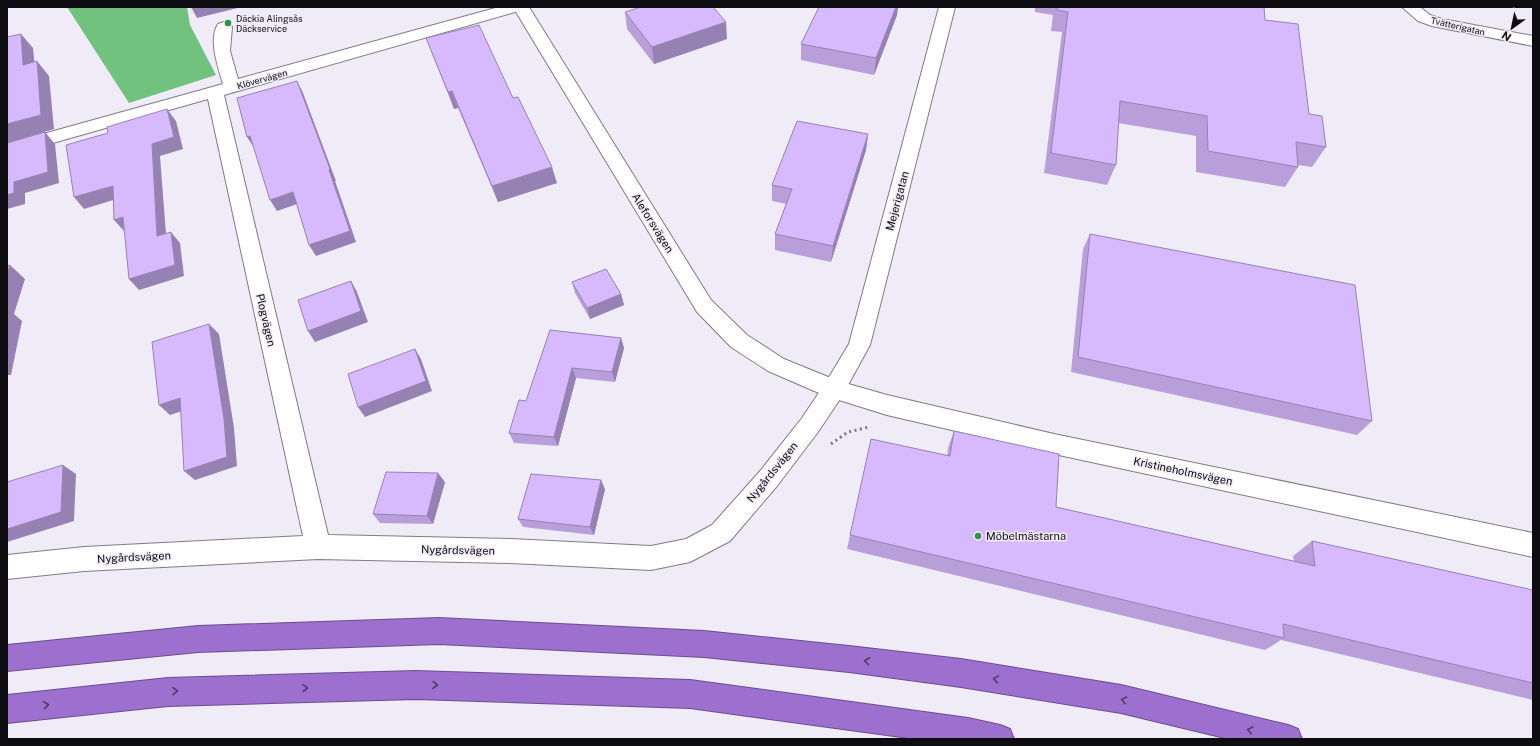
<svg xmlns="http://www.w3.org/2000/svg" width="1540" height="746" font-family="'Public Sans',sans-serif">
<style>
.forest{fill:#71c17f}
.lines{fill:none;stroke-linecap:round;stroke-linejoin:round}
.street-casing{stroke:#7f7b85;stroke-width:2}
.secondary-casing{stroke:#7f7b85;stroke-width:2}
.highway-casing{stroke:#6b4d8d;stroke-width:2}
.path{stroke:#79777e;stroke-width:3;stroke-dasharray:2 3.5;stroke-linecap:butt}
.street{fill:#fff;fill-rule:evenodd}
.secondary{fill:#fff;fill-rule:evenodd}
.highway{fill:#9d70d0;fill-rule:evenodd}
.wall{fill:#b99fda}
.shaded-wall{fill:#9682b2}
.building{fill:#d7b9fe;stroke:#9682b2}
.oneway{stroke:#4e3a67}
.poi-dot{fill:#2f9348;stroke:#f0ecf7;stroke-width:1.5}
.labels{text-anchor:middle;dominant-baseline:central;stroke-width:3;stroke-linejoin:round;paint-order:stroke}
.far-poi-label{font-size:9px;fill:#0e0d11;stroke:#f0ecf7;text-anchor:start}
.far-street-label{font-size:9px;fill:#0e0d11;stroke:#f0ecf7}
.street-label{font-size:11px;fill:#0e0d11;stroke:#f0ecf7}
.poi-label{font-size:11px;fill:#0e0d11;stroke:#f0ecf7;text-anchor:start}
</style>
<rect width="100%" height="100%" fill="#f0ecf7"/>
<path class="forest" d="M67 7H187L190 25 216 75 129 103Z"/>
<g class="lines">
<g class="street-casing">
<path id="street" d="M499 7H524L522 10 224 95 328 535 511 539 651 546 686 539 712 525 761 470 802 418 826 382 849 344 939 7H955L870 345 842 396 818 432 777 486 730 541 690 562 651 570 511 563 318 559 84 571 7 579V555L84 547 303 536 208 99 7 156V144L223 84C218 67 208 39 218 24L224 22 230 24 232 27 230 51 238 79Z
M1402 7H1420L1430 15 1442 19 1533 36V46L1432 26 1418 21Z"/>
</g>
<g class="secondary-casing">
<path id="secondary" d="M513 7H529L711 300 747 335 784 359 838 381 887 395 1054 434 1533 533V557L1054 454 887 415 826 396 768 371 731 347 697 312Z"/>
</g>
<g class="highway-casing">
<path id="highway" d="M439 618 704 631 849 646 961 659 1121 685 1288 725 1298 729 1302 739H1229L1121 713 961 687 849 672 704 657 439 644 198 652 7 671V645L198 626Z
M416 671 690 680 968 718 1000 725 1010 729 1014 739H916L690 708 416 699 168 706 7 723V695L168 678Z"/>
</g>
<path class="path" d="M831 444 848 432 869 427"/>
<use href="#street" class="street"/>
<use href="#secondary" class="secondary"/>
<use href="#highway" class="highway"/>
</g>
<path class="wall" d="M819 7H898L897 15 874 75 801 60V44Z
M1035 7H1264L1265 20 1309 114 1326 147 1312 167 1298 165V167L1285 187 1196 172V136L1118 123 1116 165 1107 185 1044 173 1062 32 1051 31 1053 15 1035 12Z
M625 12 727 39 654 64 627 29Z
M426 38 513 98 557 183 498 202 458 108 454 109Z
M868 134 866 150 831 262 775 250V234L786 204 772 201V185Z
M1090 234 1372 421 1357 435 1071 372 1083 249Z
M572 282 621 294 624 305 590 319 575 293Z
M550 330 621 338 624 348 615 382 576 378 558 446 514 443 509 433 526 401Z
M954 431 1056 507 1294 561 1293 556 1312 541 1533 590V700L1281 640 1265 650 847 549 850 535 947 456 948 448Z
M445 482 433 524 380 523 373 514Z
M605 489 594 535 523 527 518 519Z"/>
<path class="shaded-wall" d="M191 7H242L197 18Z
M896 7H898L897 15 874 75 876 58Z
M726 22 727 39 654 64 652 47Z
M21 34 33 48 36 79 23 65Z
M37 61 49 76 54 129 7 143V124Z
M297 81 303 93 336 181H335L356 242 316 256 309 245Z
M452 91 458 108 454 109 448 92Z
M167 109 176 121 183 149 160 156 167 247 157 236 152 144Z
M45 132 55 144 59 183 25 193V204L7 209V195L14 182Z
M868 134 866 150 831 262 833 246Z
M250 136 255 149 247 137Z
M552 167 557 183 498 202 492 186Z
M113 186 123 197 84 209 74 197Z
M293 192 300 203 277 211 270 200Z
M123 217 124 231 114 220Z
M171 232 180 243 184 276 139 290 129 279Z
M10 265 25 279 14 314 22 321 11 375H7V274Z
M351 281 357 292 368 322 315 342 308 331Z
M621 294 624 305 590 319 587 308Z
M209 324 219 334 234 428 237 466 195 480 184 471Z
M621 338 624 348 615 382 612 372Z
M415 349 421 359 432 391 365 417 358 407Z
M572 368 576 378 558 446 554 437Z
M180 398 191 408 170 415 159 405Z
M63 465 76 474 74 521 7 542V529Z
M438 473 445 482 433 524 427 516Z
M601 480 605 489 594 535 590 527Z"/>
<path class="building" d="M641 7H713L726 22 652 47 625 12Z
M819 7H896L876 58 801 44Z
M1058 7H1264L1265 20 1298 24 1309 114 1322 116 1326 147 1296 142 1298 167 1208 151 1207 116 1120 101 1116 165 1051 153 1068 12 1057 10Z
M479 25 513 98 518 97 552 167 492 186 452 91 448 92 426 38Z
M21 34 23 65 37 61 41 115 7 124V37Z
M297 81 330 169 329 170 350 231 309 245 293 192 270 200 250 136 247 137 237 98Z
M167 109 174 137 152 144 157 236 171 232 175 265 129 279 123 217 114 220 113 186 74 197 66 145 108 133 107 127Z
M797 121 868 134 833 246 775 234 792 189 772 185Z
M45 132 48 172 14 182V193L7 195V143Z
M1090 234 1355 285 1372 421 1078 357Z
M10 265 7 274V266Z
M606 269 621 294 587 308 572 282Z
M351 281 361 311 308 331 298 300Z
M209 324 224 419 227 457 184 471 180 398 159 405 152 342Z
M550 330 621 338 612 372 572 368 554 437 509 433 519 400 526 401Z
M415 349 426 381 358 407 348 374Z
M954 431 1059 454 1056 507 1315 566 1312 541 1533 590V683L1283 624 1284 638 850 535 871 439 950 456Z
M63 465 61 512 7 529V482Z
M386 472 438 473 427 516 373 514Z
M531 474 601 480 590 527 518 519Z"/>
<defs><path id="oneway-chevron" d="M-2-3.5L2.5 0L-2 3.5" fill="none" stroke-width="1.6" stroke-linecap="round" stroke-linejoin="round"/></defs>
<g class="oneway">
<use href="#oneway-chevron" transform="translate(867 661) rotate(-173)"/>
<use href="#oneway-chevron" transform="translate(996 679) rotate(-171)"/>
<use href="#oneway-chevron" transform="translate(435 685) rotate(2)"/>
<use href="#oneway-chevron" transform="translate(305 688) rotate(-2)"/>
<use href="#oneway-chevron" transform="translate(175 691) rotate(-2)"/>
<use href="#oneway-chevron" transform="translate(1124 700) rotate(-168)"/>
<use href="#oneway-chevron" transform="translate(46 705) rotate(-6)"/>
<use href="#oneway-chevron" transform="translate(1250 730) rotate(-167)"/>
</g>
<g class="poi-dot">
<circle cx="228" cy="23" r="4"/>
<circle cx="978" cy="536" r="4"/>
</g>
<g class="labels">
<g class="far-poi-label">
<text x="236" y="18">Däckia Alingsås<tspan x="236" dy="10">Däckservice</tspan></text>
</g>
<g class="far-street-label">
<text transform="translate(1458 26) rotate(13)">Tvätterigatan</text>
<text transform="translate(262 79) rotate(-16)">Klövervägen</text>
</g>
<g class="street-label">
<text transform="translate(897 201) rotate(-75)">Mejerigatan</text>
<text transform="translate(653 223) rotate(58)">Aleforsvägen</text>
<text transform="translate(266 320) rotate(77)">Plogvägen</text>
<text transform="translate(1183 471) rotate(12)">Kristineholmsvägen</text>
<text transform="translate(772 472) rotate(-51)">Nygårdsvägen</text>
<text transform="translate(458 550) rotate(1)">Nygårdsvägen</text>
<text transform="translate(134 557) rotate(-3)">Nygårdsvägen</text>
</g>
<g class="poi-label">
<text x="986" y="536">Möbelmästarna</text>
</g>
</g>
<rect width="1540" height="746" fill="none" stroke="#0e0d11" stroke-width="16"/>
<g transform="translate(1512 28) rotate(213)" stroke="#f0ecf7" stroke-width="3" paint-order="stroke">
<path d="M0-3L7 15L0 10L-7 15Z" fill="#0e0d11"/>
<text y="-6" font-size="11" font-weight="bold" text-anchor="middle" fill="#0e0d11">N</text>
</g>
</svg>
